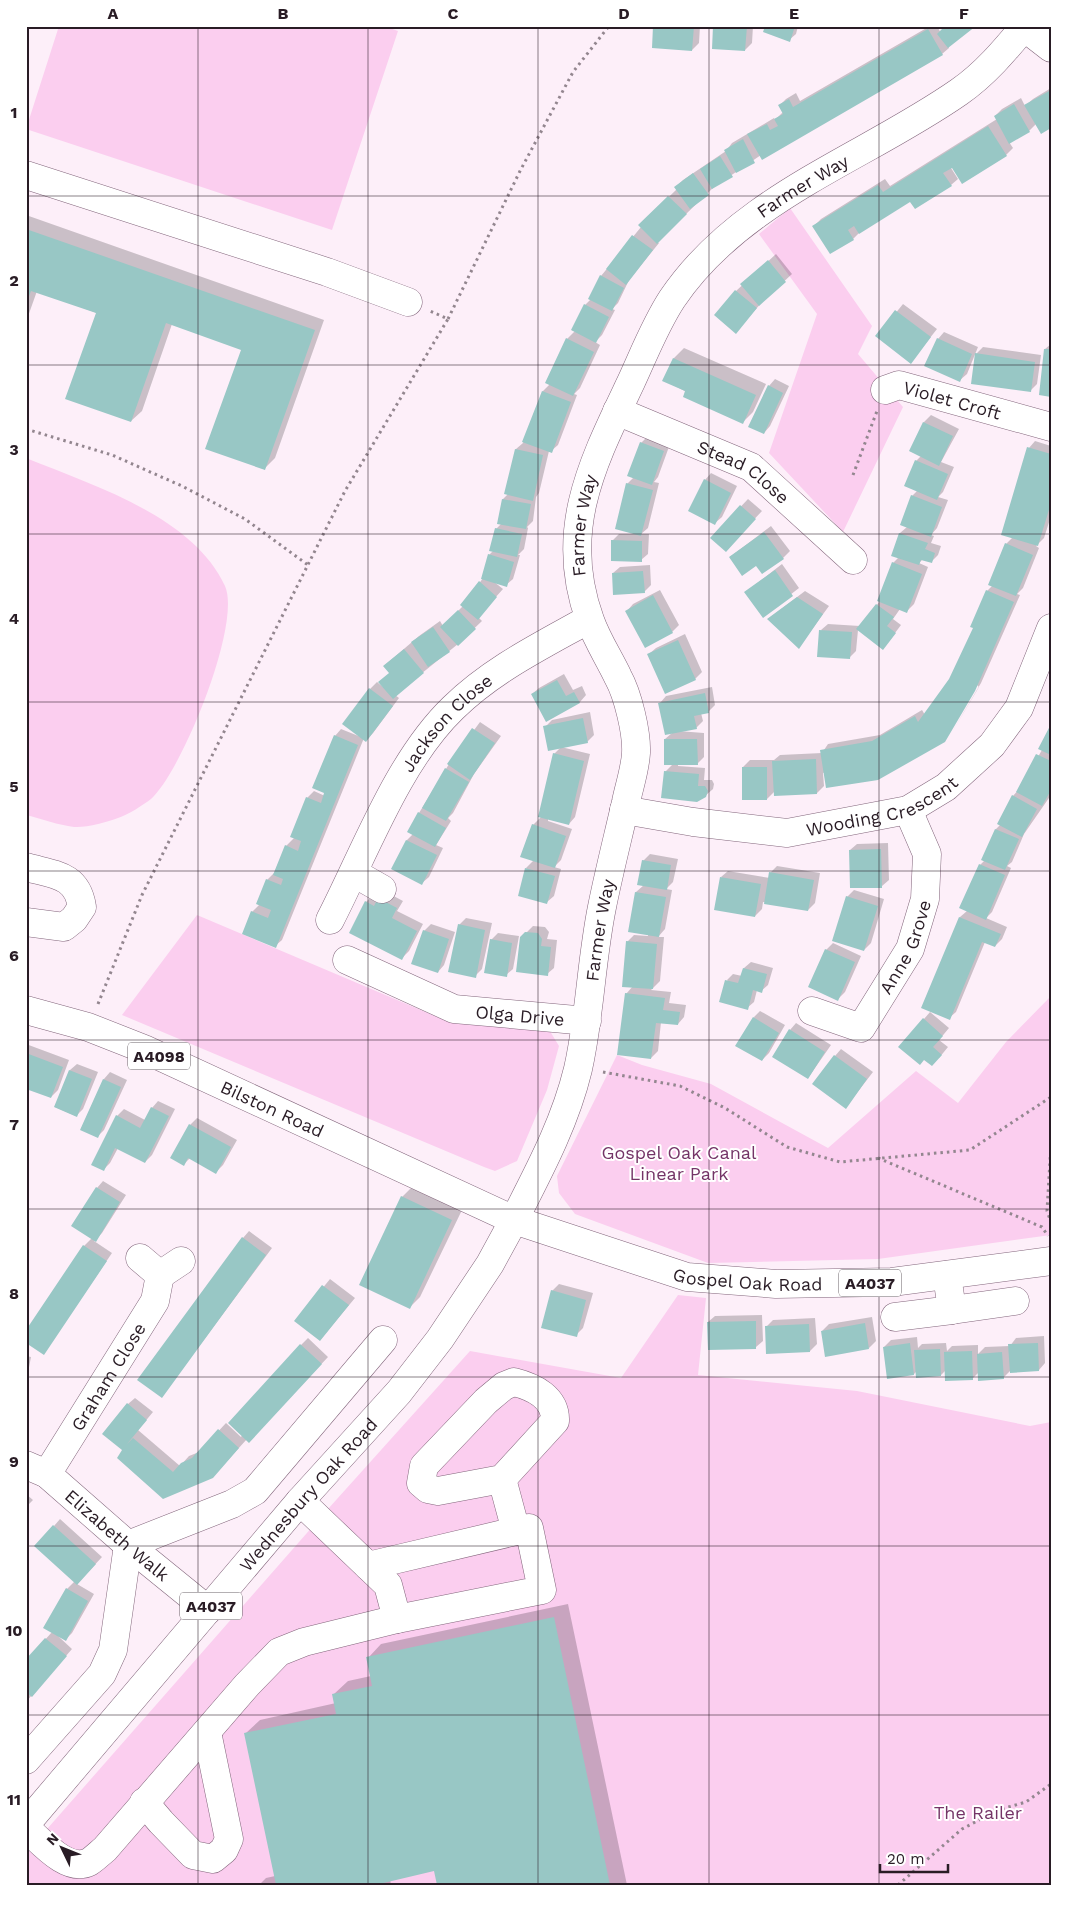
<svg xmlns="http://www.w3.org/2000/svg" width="1077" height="1911" font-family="'Work Sans',sans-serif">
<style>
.green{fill:#fbceef}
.shadow{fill:#0003}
.building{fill:#98c7c5}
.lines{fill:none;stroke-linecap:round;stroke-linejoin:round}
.minor-casing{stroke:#83667c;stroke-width:29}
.major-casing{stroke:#83667c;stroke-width:29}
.path{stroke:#93868f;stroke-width:3;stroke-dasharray:2.5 4;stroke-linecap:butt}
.minor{stroke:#fff;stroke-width:28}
.major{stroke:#fff;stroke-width:28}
.grid{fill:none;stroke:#291c25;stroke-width:1;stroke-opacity:0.55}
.labels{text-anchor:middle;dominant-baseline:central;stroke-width:4;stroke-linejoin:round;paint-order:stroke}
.shield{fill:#fff;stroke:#696066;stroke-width:1}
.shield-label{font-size:16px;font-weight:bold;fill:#291c25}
.street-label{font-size:18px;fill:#291c25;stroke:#fff}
.park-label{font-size:18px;fill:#743467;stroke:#fff}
.neatline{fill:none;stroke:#291c25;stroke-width:2}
.grid-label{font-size:16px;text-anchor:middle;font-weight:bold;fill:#291c25}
</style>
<rect width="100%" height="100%" fill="#fdeff9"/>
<path class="green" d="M59 26H384L398 31 332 230 26 129Z
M790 208 872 326 858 354 903 407 843 532 769 453 817 314 759 234Z
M26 458C92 485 193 516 225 586 242 624 182 771 151 799 143 805 128 815 118 818 107 822 86 828 74 827 58 825 42 819 26 815Z
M197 915 449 1022 545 1023 559 1046 547 1090 517 1161 495 1171 484 1167 122 1015Z
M1051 996V1235L878 1259 708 1263 575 1214 559 1193 557 1176 617 1055 642 1065 711 1084 828 1148 916 1071 958 1103 1006 1042Z
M678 1295 706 1298 698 1375 857 1391 1030 1426 1051 1422V1885H26V1853L328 1509 470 1351 621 1378Z"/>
<path class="shadow" d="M655 26H700L699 43 692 50Z
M715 26H753L752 43 745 50Z
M766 26H798L796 34 789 40Z
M930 26H937L949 48 942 54 761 155 714 187 657 242 659 243 629 280 618 303 612 309 615 310 602 335 595 342 600 345 580 388 574 394 577 395 558 445 551 451H549L539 493 536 497 533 521 527 527 528 528 524 549 518 555H520L513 579 506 585 493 581 503 589 478 617 482 621 458 644 395 695 399 698 373 733 366 740 364 738 282 940 275 946 252 912 260 904 267 880 274 873 286 846 295 837 307 798 314 791 325 796 335 736 341 729 361 737 370 689 377 682 383 687 390 672 384 666 419 636 440 621 443 626 463 606 483 578 489 555 493 551 496 529 501 524 503 499 508 494 516 449 523 443 543 391 550 384 567 339 575 331 572 330 585 305 591 299 601 276 641 227 640 225 677 189 676 187 683 180 726 151 732 143 774 118 775 120 783 112 779 106 786 99 796 93 800 101Z
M1051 88V127L1036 124 1029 131 1009 142 1013 148 1006 155 953 166 951 168 958 179 951 185 911 200 860 232 853 239 814 226 821 219 885 179 890 186 997 119 995 116 1002 109 1021 98 1025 106 1033 99Z
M26 215 324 320 275 458 265 468 242 349 172 324 142 411 131 421 97 313 37 291 26 322Z
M776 254 792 274 763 301 736 332V291Z
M903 304 937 329 911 362 877 336Z
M944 332 978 347 967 374 960 380 938 339Z
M1051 344V395L1045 349Z
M983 347 1041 355 1037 384 1030 391 976 354Z
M684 348 766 384 753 412 743 422 664 380 674 358Z
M775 379 789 386 770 426 764 433 769 386Z
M931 415 959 429 941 462 954 467 943 492 938 497 948 500 937 528 931 535 934 536 931 543 941 546 938 555 931 562 923 559 919 563 928 567 914 604 907 611 900 609 893 619 901 625 889 641 858 630 856 651 849 658 821 630 828 624 860 626 880 601 893 563 899 557 893 555 900 533 907 527 912 496 917 491 916 461 921 456 910 451 924 422Z
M648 436 670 444 658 477 654 482 659 483 648 528 641 534H649L648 554 641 560 612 541 619 534H635L627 484 634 477 641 443Z
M1035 441 1051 446V516L1044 538 1036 546 1039 548 1023 588 1017 594 1020 595 981 683 951 734 979 687 977 685 945 738 823 773 824 786 817 793 775 791 767 799 743 767 750 760H774L780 755 822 753 828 744 880 735 922 710 925 715 950 680 975 628 987 591 993 585 1006 544 1013 537 1029 448Z
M711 473 737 486 722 517 715 523 705 480Z
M748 499 762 511 732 543 712 537Z
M771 526 790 551 783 558 756 564 730 557Z
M782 564 799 588 763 616 746 592Z
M650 565 651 585 644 592 613 573 620 567Z
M660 590 679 625 672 632 627 611 633 604Z
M805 591 829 606 799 647 768 619Z
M685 634 702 672 695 679 649 654 656 648Z
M564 674 573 690 582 686 586 695 580 702 546 720 532 694 539 688Z
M712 687 715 705 708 712 701 713 703 721 696 728 678 731 704 733V757L697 764H678V766L705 768 704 780H712L714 784 713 789 705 796 665 772 673 764 665 739 672 733 660 703 666 696Z
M590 712 594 735 587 742 545 727 552 720Z
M480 722 501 736 474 774 453 813 448 818 451 821 436 845 443 848 429 877 422 883 392 869 407 840 413 834 419 813 449 764Z
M1051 727V795L1024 834 1012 862 1007 866 1011 868 992 912 986 918 1007 927 1002 939 995 946 985 942 956 1012 949 1018 923 1008 960 917 967 911 980 865 985 860 996 829 1001 824 1013 796 1019 789 1042 750Z
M561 747 590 754 575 817 569 824 548 819V821L572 829 561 860 554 867 561 869 554 896 547 902 526 868 534 860 533 825 541 817 554 754Z
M888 843 889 880 882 886 850 850 857 844Z
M650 854 678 859 673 882 666 889 672 890 665 929 658 937H664L660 981 651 990 671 992 669 1003 686 1005 684 1017 678 1024 661 1022 658 1051 651 1058 626 994 633 986 627 942 634 935 648 936V934L630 931 636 892 644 885 643 861Z
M777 866 820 873 815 903 808 910 763 902 762 909 755 916 721 877 728 871 770 878V873Z
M854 890 884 899 871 943 864 950 847 897Z
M386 892 403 901 397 911 423 924 409 951 402 958 351 932 366 902 373 895Z
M466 918 492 923 482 969 475 976 459 925Z
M431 924 455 932 444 965 438 972 424 931Z
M533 926 545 927 549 932 547 939 557 940 554 968 547 974 521 938Z
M498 933 519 936 513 969 506 975 491 940Z
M833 943 861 956 845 992 838 999 826 950Z
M751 962 773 968 768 985 761 991 757 990 754 1002 747 1008 727 980 733 974 742 976 744 968Z
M760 1011 785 1025 769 1053 762 1060 754 1017Z
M930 1012 949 1028 939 1040 948 1047 939 1058H925L924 1019Z
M796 1023 831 1045 808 1078 790 1030Z
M26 1044 69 1060 58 1090 51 1097 26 1087Z
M841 1049 873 1072 846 1107 835 1056Z
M77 1064 98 1072 83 1109 76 1116 55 1107 70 1070Z
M110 1072 127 1080 104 1130 97 1137 81 1129 104 1079Z
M158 1101 175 1109 152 1155 145 1162 118 1148 110 1163 104 1169 117 1116 124 1109 145 1120 152 1108Z
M197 1118 237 1140 223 1165 216 1172 190 1158 184 1164 190 1125Z
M103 1181 126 1195 102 1233 94 1241 112 1253 44 1353 84 1246 92 1238 97 1188Z
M413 1186 462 1210 420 1297 410 1307 402 1197Z
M249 1231 272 1248 162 1396 243 1238Z
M330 1279 355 1298 320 1340 296 1321Z
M559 1284 593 1293 583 1328 576 1335 552 1291Z
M762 1315 763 1341 756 1347 708 1322 715 1316Z
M872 1317 876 1341 869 1348 822 1331 829 1324Z
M815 1318 817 1344 810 1351 766 1327 773 1320Z
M1044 1336 1045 1363 1039 1370 1010 1371 1003 1378 979 1372 972 1379 946 1370 941 1375 917 1371 914 1374 888 1377 884 1347 891 1340 917 1337 918 1348 922 1344 946 1343 947 1351 952 1346 978 1345V1354L985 1347 1010 1346 1016 1338Z
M308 1338 328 1357 256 1434 247 1439 219 1470 163 1497 124 1450 128 1404 135 1398 153 1412 138 1430 180 1466 189 1456 199 1452 226 1423 241 1437 301 1345Z
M26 1356 31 1357 26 1383Z
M26 1494 33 1500 26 1507Z
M60 1519 102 1557 77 1584 94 1594 72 1633 66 1639 58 1636 72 1649 26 1702V1661L52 1632 67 1589 75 1581 54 1526Z
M568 1604 627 1885H438L435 1869 390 1879 391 1885H259L266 1878 275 1876 246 1733 260 1720 336 1703 334 1694 348 1681 371 1676 368 1658 381 1644Z"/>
<path class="building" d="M653 26H694L692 51 652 48Z
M713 26H747L745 51 712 49Z
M765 26H795L790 42 763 32Z
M945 26H976L948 48 937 34Z
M928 29 943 55 762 160 747 134 767 124 770 130 778 126 774 119 783 114 778 105 789 99 793 107Z
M1051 90V128L1041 134 1024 105Z
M1014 104 1030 132 1009 144 994 116Z
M988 126 1007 156 962 184 952 168 943 173 952 186 915 209 910 202 859 234 854 226 848 230 854 240 830 254 812 226 878 185 883 192Z
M743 139 755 163 736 173 724 150Z
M720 156 733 177 712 189 700 169Z
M693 173 709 195 690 209 674 187Z
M668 196 687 214 657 244 638 225Z
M26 229 315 330 265 470 205 449 241 350 166 323 131 422 65 399 96 313 31 291 26 304Z
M632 235 653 250 626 285 606 269Z
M768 260 786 282 759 306 740 284Z
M600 275 624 288 612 311 588 299Z
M735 290 757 308 736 334 714 315Z
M584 304 609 317 596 343 571 330Z
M895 310 931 337 911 364 875 336Z
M566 338 594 352 573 396 545 383Z
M937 338 972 354 960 382 924 366Z
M1044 349H1051V397L1039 395Z
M975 353 1035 362 1031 392 971 384Z
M673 358 756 395 743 424 683 397 685 391 662 381Z
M768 385 783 393 764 434 748 427Z
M542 391 571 402 552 453 522 442Z
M923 422 953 436 939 466 909 451Z
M640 442 664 451 652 485 627 476Z
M1027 447 1051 454V503L1038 546 1001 535Z
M515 449 543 455 533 501 504 494Z
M915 460 948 474 937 500 904 486Z
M704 479 731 493 715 525 688 511Z
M626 483 653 490 641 536 615 529Z
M911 495 942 507 931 537 900 525Z
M502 499 531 504 526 529 497 524Z
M740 505 756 519 726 552 710 538Z
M495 528 522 534 517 557 489 551Z
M764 532 784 559 762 574 756 566 742 576 729 557Z
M899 533 928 543 925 549 935 553 932 563 921 560 919 565 891 556Z
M611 540 642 541V562L611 561Z
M1005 543 1033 555 1016 596 988 585Z
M488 554 514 562 507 587 481 579Z
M892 562 922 574 907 613 877 601Z
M775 570 793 596 763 618 744 592Z
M643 571 645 593 613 595 612 573Z
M479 581 497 597 478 620 460 605Z
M986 590 1014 602 975 691 945 742 878 780 826 788 820 750 872 741 915 716 918 722 949 679 973 628 970 627Z
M653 595 673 633 645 648 625 611Z
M797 597 823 614 799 649 767 619Z
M876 604 894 617 887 626 896 633 883 650 856 629Z
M458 610 476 629 458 646 440 627Z
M433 627 450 652 428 667 411 642Z
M819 630 852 632 850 659 817 657Z
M678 640 696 680 665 694 647 654Z
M404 649 424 673 393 699 378 682 389 673 383 666Z
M557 680 566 696 574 692 580 703 546 722 531 694Z
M369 688 393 706 366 742 342 724Z
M705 693 709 713 694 716 697 729 665 735 658 703Z
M583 718 588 743 548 751 543 726Z
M1051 724V755L1038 749Z
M472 728 495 743 470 780 447 764Z
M334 735 358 745 276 948 242 934 251 911 268 918 271 910 256 904 266 879 281 885 283 879 273 875 285 845 298 851 301 841 290 837 306 797 321 803 324 793 312 788Z
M664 739H697L698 765H664Z
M553 753 584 761 569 825 538 817Z
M1036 754 1051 761V790L1042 806 1016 792Z
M816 759 817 794 774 796 772 761Z
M742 767H767V800H742Z
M445 768 469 782 446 821 422 808Z
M664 771 699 774 698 786H705L708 791 706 797 697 802 661 798Z
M1012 795 1037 809 1022 837 997 824Z
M418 812 446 828 435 847 407 832Z
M532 824 566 836 555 868 520 857Z
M995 829 1019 839 1005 870 981 860Z
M406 840 437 855 422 885 391 869Z
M881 849 882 888H850L849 850Z
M642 860 671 865 667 890 637 885Z
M979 864 1005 875 986 920 959 908Z
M525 868 555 876 547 904 518 896Z
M769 872 814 880 808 911 764 904Z
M720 877 761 884 755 917 714 910Z
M635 892 666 897 659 937 628 932Z
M846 896 878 906 864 951 832 941Z
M378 898 397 908 392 918 417 931 402 960 349 933 365 901 374 906Z
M959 917 1001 934 995 947 982 942 950 1020 921 1008Z
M458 924 485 930 476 978 448 972Z
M423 930 449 939 438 973 411 964Z
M525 932 538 933 542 939 541 946 551 947 548 976 516 972 520 937Z
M490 939 512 943 507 977 484 973Z
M626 941 657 944 653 989 622 987Z
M825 949 855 962 838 1001 808 987Z
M743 968 767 974 762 993 753 990 748 1010 719 1002 725 980 738 983Z
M625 993 665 998 663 1010 680 1012 678 1025 656 1023 651 1059 617 1055Z
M753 1017 779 1033 762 1061 735 1046Z
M923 1018 943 1036 933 1047 942 1055 932 1066 924 1060 920 1065 898 1047Z
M789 1029 825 1052 808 1079 772 1057Z
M26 1053 63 1067 51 1098 26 1089Z
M834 1055 867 1079 846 1109 812 1084Z
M69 1070 92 1079 77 1117 54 1107Z
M103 1079 121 1087 98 1138 80 1130Z
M151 1107 169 1116 145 1163 115 1148 104 1171 91 1165 116 1115 140 1128Z
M189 1124 231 1147 216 1174 188 1158 184 1166 170 1158Z
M96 1187 120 1202 96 1242 71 1226Z
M401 1196 452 1220 410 1309 359 1285Z
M242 1237 266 1255 162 1398 137 1380Z
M83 1245 107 1261 44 1355 26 1343V1330Z
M322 1285 349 1305 320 1341 294 1321Z
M551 1290 586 1300 577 1337 541 1328Z
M756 1321V1349L708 1350 707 1322Z
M865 1323 869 1349 825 1357 821 1331Z
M809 1324 810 1352 766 1354 765 1326Z
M910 1343 914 1375 887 1379 883 1347Z
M1038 1343 1039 1371 1010 1373 1008 1344Z
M300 1344 322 1364 249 1443 228 1423Z
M940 1349 941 1376 916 1378 914 1350Z
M972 1351 973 1380 945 1381 944 1352Z
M1002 1352 1004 1379 978 1381 977 1354Z
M127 1403 147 1420 127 1444 133 1438 173 1472 181 1463 192 1458 218 1429 239 1448 213 1478 163 1499 117 1458 122 1450 102 1434Z
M53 1525 96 1564 77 1585 34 1546Z
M66 1588 88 1601 66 1641 43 1628Z
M554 1617 610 1885H437L434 1871 375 1885H276L244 1733 336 1714 332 1694 372 1686 366 1657Z
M45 1638 67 1656 32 1697 26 1692V1659Z"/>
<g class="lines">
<g class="minor-casing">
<g id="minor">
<path d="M1024 27 1051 48"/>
<path d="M26 175 327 272 408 302"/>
<path id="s1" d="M885 390 899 385 1051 427"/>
<path id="s2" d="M617 411 751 467 853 560"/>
<path id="s3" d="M624 810 693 822 787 833 908 810 946 787 992 745 1019 708 1051 628"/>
<path d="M26 867C54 875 77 874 82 907L74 919 64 927 26 922"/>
<path d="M354 873 382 889"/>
<path id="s4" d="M330 920C365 852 398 761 453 708 493 669 541 646 589 619"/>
<path id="s5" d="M347 960 454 1009 587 1021"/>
<path id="s6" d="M812 1011 861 1028 910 949 925 899 927 854 908 810"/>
<path id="s7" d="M514 1220C539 1171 565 1123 578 1069 590 1016 591 961 602 907 609 872 618 837 626 802 629 787 635 770 636 753 637 733 628 695 618 677 609 658 597 640 590 620 557 530 593 462 631 382 644 354 655 325 672 299 740 198 863 159 959 92 985 74 1005 50 1025 26"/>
<path d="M140 1258 160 1275 181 1261"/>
<path d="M952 1310 1015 1301"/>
<path d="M895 1317 952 1310 947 1275"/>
<path d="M514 1382C534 1387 556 1398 555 1421L502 1479 438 1491 428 1489 421 1483 424 1466 486 1401 504 1386Z"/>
<path id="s8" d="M26 1465 47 1474 128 1545 208 1610"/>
<path id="s9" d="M47 1474 155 1301 160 1275"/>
<path d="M502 1479 516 1531"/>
<path d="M300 1501 388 1585 397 1619"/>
<path d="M26 1760 102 1674 113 1650 128 1545 232 1504 255 1491 383 1340"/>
<path d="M144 1802 161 1822 193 1855 213 1859 224 1850 229 1839 207 1732"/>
<path d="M26 1828C41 1841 67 1873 89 1862 94 1859 100 1853 105 1849L247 1685 279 1652 304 1642 397 1619 542 1590 529 1528 368 1566"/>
</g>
</g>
<g class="major-casing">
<g id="major">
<path id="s10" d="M26 1010 88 1027 144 1049 514 1220 687 1277 776 1284 892 1282 1051 1261"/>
<path id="s11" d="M26 1824 300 1501 399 1392 440 1339 490 1264 514 1220"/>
</g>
</g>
<path class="path" d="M448 319 520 171 573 72 609 26
M26 429 112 455 182 486 245 519 308 565
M853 475 877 411
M98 1004 142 895 345 491 448 319 430 311
M603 1072 680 1086 725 1108 787 1147 840 1162 970 1150 1051 1097
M1051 1144 1047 1211 1051 1222
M878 1158 1042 1227 1048 1236
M898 1885 962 1829 998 1810 1026 1802 1051 1784"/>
<use href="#minor" class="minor"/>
<use href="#major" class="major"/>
</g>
<path class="grid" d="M198 26V1885M368 26V1885M538 26V1885M709 26V1885M879 26V1885M26 196H1051M26 365H1051M26 534H1051M26 702H1051M26 871H1051M26 1040H1051M26 1209H1051M26 1377H1051M26 1546H1051M26 1715H1051"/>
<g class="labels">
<g class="shield">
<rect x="128" y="1042.5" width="62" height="27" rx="4"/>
<rect x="839" y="1269.5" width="62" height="27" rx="4"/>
<rect x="180" y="1592.5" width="62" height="27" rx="4"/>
</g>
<g class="shield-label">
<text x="159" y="1056">A4098</text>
<text x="870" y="1283">A4037</text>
<text x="211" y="1606">A4037</text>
</g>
<g class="street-label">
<text stroke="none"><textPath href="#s7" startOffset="1145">Farmer Way</textPath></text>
<text stroke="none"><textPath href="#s1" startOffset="70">Violet Croft</textPath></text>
<text stroke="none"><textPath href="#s2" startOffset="141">Stead Close</textPath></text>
<text stroke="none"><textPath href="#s7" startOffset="725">Farmer Way</textPath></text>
<text stroke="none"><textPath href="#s4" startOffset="231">Jackson Close</textPath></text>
<text stroke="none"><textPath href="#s3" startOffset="264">Wooding Crescent</textPath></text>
<text stroke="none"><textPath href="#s7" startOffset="305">Farmer Way</textPath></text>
<text stroke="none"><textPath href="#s6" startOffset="145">Anne Grove</textPath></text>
<text stroke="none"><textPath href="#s5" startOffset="184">Olga Drive</textPath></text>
<text stroke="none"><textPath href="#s10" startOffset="266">Bilston Road</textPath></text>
<text stroke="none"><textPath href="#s10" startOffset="775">Gospel Oak Road</textPath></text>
<text stroke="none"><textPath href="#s9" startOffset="115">Graham Close</textPath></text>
<text stroke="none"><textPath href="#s11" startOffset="434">Wednesbury Oak Road</textPath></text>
<text stroke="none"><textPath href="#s8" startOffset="116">Elizabeth Walk</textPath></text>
</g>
<g class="park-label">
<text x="679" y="1152">Gospel Oak Canal<tspan x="679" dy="21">Linear Park</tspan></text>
<text x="978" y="1812">The Railer</text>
</g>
</g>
<rect width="1077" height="1911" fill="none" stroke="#ffffff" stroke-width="55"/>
<g transform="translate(62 1848) rotate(313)" stroke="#ffffff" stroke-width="4" paint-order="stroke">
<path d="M0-4L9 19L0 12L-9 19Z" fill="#291c25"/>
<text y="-8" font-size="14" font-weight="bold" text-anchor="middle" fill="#291c25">N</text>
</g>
<path d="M880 1864v8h68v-8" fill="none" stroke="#291c25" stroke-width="2.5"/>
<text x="887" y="1864" font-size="15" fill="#291c25" stroke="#ffffff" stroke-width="4" paint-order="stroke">20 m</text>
<rect x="28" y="28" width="1022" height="1856" class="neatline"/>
<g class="grid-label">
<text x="113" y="19">A</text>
<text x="283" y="19">B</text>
<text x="453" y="19">C</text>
<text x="624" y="19">D</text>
<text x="794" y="19">E</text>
<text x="964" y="19">F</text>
<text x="14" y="118">1</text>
<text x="14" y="286">2</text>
<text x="14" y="455">3</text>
<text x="14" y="624">4</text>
<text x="14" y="792">5</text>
<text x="14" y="961">6</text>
<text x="14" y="1130">7</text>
<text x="14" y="1299">8</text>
<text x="14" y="1467">9</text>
<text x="14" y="1636">10</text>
<text x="14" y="1805">11</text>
</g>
</svg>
